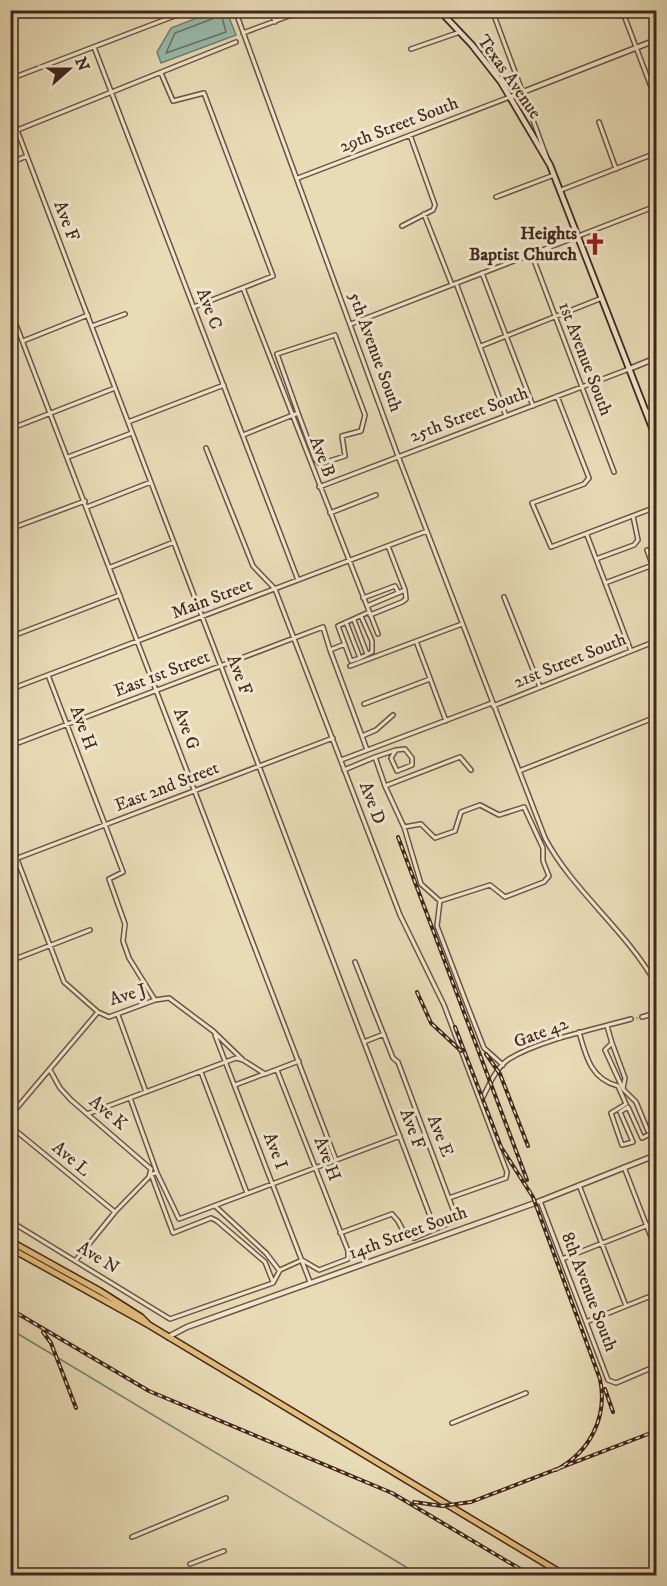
<svg xmlns="http://www.w3.org/2000/svg" width="667" height="1586" font-family="'IM FELL DW Pica',serif">
<style>
.water{fill:#97bcad;stroke:#758073;stroke-width:1.5}
.lines{fill:none;stroke-linecap:round;stroke-linejoin:round}
.shore{stroke:#6c7164;stroke-width:1.5}
.stream{stroke:#758073;stroke-width:1.5}
.minor-tunnel{stroke:#c7b898;stroke-width:3;stroke-dasharray:3 1.5;stroke-linecap:butt}
.minor-casing{stroke:#6b5443;stroke-width:6}
.tertiary-casing{stroke:#6b5443;stroke-width:7}
.secondary-casing{stroke:#41261c;stroke-width:8}
.primary-casing{stroke:#41261c;stroke-width:8}
.minor{stroke:#f0e8d0;stroke-width:3}
.tertiary{stroke:#f0e8d0;stroke-width:4}
.secondary{stroke:#f0e8d0;stroke-width:4.5}
.primary{stroke:#e4be7c;stroke-width:5}
.rail-casing{stroke:#41261c;stroke-width:4}
.rail{stroke:#f0e8d0;stroke-width:1.5;stroke-dasharray:4.5;stroke-linecap:butt}
.labels{text-anchor:middle;dominant-baseline:central;stroke-width:6;stroke-linejoin:round;paint-order:stroke}
.street-label{font-size:18px;fill:#41261c;stroke:#f0e8d0}
.poi-label{font-size:18px;font-weight:bold;fill:#41261c;stroke:#f0e8d0;text-anchor:end}
</style>
<rect width="100%" height="100%" fill="#e8dcb7"/>
<filter id="stains"><feTurbulence type="fractalNoise" baseFrequency=".00333" numOctaves="4"/><feColorMatrix values="0 0 0 0 .2 0 0 0 0 .09 0 0 0 0 .02 0 0 0 .5 -.17"/></filter>
<radialGradient id="worn" r=".72"><stop offset=".6" stop-color="#630" stop-opacity="0"/><stop offset="1" stop-color="#630" stop-opacity=".3"/></radialGradient>
<path class="water" d="M217 10 227 12 236 35 161 63 157 52 171 28Z"/>
<g class="lines">
<path class="shore" d="M217 12 221 14 226 32 166 53 175 33 212 19Z"/>
<path class="stream" d="M10 1329 421 1576"/>
<path class="minor-tunnel" d="M631 1019 642 1017"/>
<g class="minor-casing">
<path id="minor" d="M235 10 398 456 545 838C572 890 626 930 656 984
M271 10 275 22
M492 10 547 158
M622 10 656 100
M243 33 305 10
M94 47 298 580
M411 49 460 32
M161 73 173 101 204 93 273 276 194 307
M10 79 190 10
M599 122 616 169
M17 130 435 1229
M10 133 236 42
M10 163 27 156
M298 178 510 97
M561 190 656 153
M496 197 554 175
M424 214 452 285
M402 226 433 210 435 205 410 135
M532 255 614 472
M482 273 533 406
M456 283 506 416
M243 288 378 634
M10 309 336 1160
M351 324 656 206
M92 326 125 314
M23 341 88 315
M481 346 602 298
M557 396 589 478 584 484 532 503 551 547 656 507
M646 412 656 408
M128 422 224 385
M10 429 115 388
M243 435 298 413 277 354 335 335 365 415 361 431 342 436 345 456 320 464 315 459 298 413
M206 448 253 566 275 589 400 915 444 1005 507 1172 506 1178 449 1198
M68 457 132 433
M319 487 629 369
M87 507 151 482
M330 513 376 495
M10 529 85 501
M587 535 631 651
M647 550 656 575
M596 559 634 545 638 540 633 516
M111 567 174 542
M605 583 653 565
M504 597 540 687
M363 598 395 586 398 592
M367 606 405 590 388 546
M370 615 402 602 406 599 405 590
M354 620 367 654
M346 622 360 658 351 661 338 626 369 612
M10 637 120 595
M416 641 446 721
M330 650 362 736 376 730 393 715
M360 658 372 652V641L361 616
M350 666 462 624
M48 675 123 872 109 879 125 924 123 941 129 958 155 1000
M10 696 13 690 19 686 427 531
M364 704 430 679
M493 706 656 641
M362 736 367 750
M10 746 323 627 330 650 345 644
M375 757 396 750 405 749 412 758V765L397 771 391 758 396 750
M341 760 492 703
M344 770 375 757 385 786 460 757 471 770
M519 771 656 717
M385 786 404 827 421 824 435 838 455 831 461 812 480 805 499 815 524 807 543 848V861L549 876 544 882 505 897 490 885 440 901 421 884 404 827
M10 841 64 982 98 1012 109 1017 155 1000 169 998 213 1031 243 1060 265 1074 299 1061
M10 861 333 738
M440 901 437 926 466 1002 484 1048 503 1065
M10 961 90 930
M118 1015 146 1092
M642 1017 656 1013
M607 1026 612 1043 605 1050 623 1089 636 1102 648 1131 656 1129
M579 1032C586 1057 591 1079 618 1086L626 1104 611 1113 622 1145 633 1142 620 1112 628 1107 642 1138 656 1131
M215 1035 310 1282
M364 1042 384 1034
M612 1043 625 1078 623 1089
M50 1070 60 1088 71 1100 151 1169 149 1177 115 1212 76 1260
M201 1072 247 1193
M235 1085 264 1074
M130 1098 157 1173 151 1174 173 1233 211 1218 217 1221 265 1262 273 1282
M481 1101C488 1088 495 1068 509 1059 540 1040 595 1029 631 1019
M87 1114 236 1058 243 1060
M10 1116 98 1012
M10 1126 115 1212
M624 1167 656 1250
M157 1173 179 1219 400 1136
M579 1185 626 1306
M540 1201 608 1380 616 1383 656 1366
M215 1206 266 1253 279 1270
M10 1221 170 1319 273 1283 280 1270 302 1260 319 1270 348 1259V1251L277 1070
M340 1233 392 1214 398 1221 406 1236 414 1238 457 1220 398 1062 393 1058 355 962
M562 1259 656 1222
M586 1322 656 1294
M452 1423 526 1393
M132 1537 226 1498
M190 1564 224 1551
M180 1576 192 1571"/>
</g>
<g class="tertiary-casing">
<path id="tertiary" d="M510 97 656 40
M629 369 656 358
M168 1337 187 1327 535 1203 656 1155"/>
</g>
<g class="secondary-casing">
<path id="secondary" d="M439 10 472 45 501 82 550 165 656 438"/>
</g>
<g class="primary-casing">
<path id="primary" d="M10 1241 100 1291 141 1317 148 1324
M10 1248 149 1325 566 1576"/>
</g>
<use href="#minor" class="minor"/>
<use href="#tertiary" class="tertiary"/>
<use href="#secondary" class="secondary"/>
<use href="#primary" class="primary"/>
<g class="rail-casing">
<path id="rail" d="M398 837 527 1180
M417 992 431 1023 461 1051
M455 1027 501 1147 533 1197 600 1379C608 1417 590 1452 556 1470
M486 1054 500 1074 528 1146
M10 1309 149 1391 392 1493 532 1576
M43 1332 51 1343 76 1408
M605 1389 613 1412
M414 1502 442 1506 471 1502 656 1431"/>
</g>
<use href="#rail" class="rail"/>
</g>
<defs>
<g id="church-bare" transform="scale(1.8)"><path d="M-1.2-6h2.4v3.5h3.3v2.4h-3.3V6h-2.4V-.1h-3.3v-2.4h3.3Z" fill="#8f2418" stroke="#f0e8d0" stroke-width="2.5" paint-order="stroke"/></g>
</defs>
<g fill-rule="evenodd">
<use href="#church-bare" x="595" y="244"/>
</g>
<g class="labels">
<g class="street-label">
<text transform="translate(509 77) rotate(55)">Texas Avenue</text>
<text transform="translate(399 125) rotate(-21)">29th Street South</text>
<text transform="translate(66 221) rotate(69)">Ave F</text>
<text transform="translate(209 309) rotate(69)">Ave C</text>
<text transform="translate(375 352) rotate(70)">5th Avenue South</text>
<text transform="translate(585 359) rotate(69)">1st Avenue South</text>
<text transform="translate(469 415) rotate(-21)">25th Street South</text>
<text transform="translate(322 457) rotate(69)">Ave B</text>
<text transform="translate(212 599) rotate(-21)">Main Street</text>
<text transform="translate(570 661) rotate(-22)">21st Street South</text>
<text transform="translate(162 674) rotate(-21)">East 1st Street</text>
<text transform="translate(239 675) rotate(69)">Ave F</text>
<text transform="translate(83 728) rotate(69)">Ave H</text>
<text transform="translate(186 729) rotate(69)">Ave G</text>
<text transform="translate(167 787) rotate(-21)">East 2nd Street</text>
<text transform="translate(372 803) rotate(69)">Ave D</text>
<text transform="translate(128 995) rotate(-17)">Ave J</text>
<text transform="translate(541 1033) rotate(-21)">Gate 42</text>
<text transform="translate(108 1113) rotate(40)">Ave K</text>
<text transform="translate(412 1129) rotate(69)">Ave F</text>
<text transform="translate(440 1136) rotate(69)">Ave E</text>
<text transform="translate(275 1151) rotate(69)">Ave I</text>
<text transform="translate(71 1159) rotate(40)">Ave L</text>
<text transform="translate(327 1159) rotate(69)">Ave H</text>
<text transform="translate(408 1233) rotate(-20)">14th Street South</text>
<text transform="translate(98 1258) rotate(32)">Ave N</text>
<text transform="translate(589 1292) rotate(69)">8th Avenue South</text>
</g>
<g class="poi-label">
<text x="577" y="234">Heights<tspan x="577" dy="21">Baptist Church</tspan></text>
</g>
</g>
<rect width="667" height="1586" fill="none" stroke="#e8dcb7" stroke-width="36"/>
<rect x="12" y="12" width="643" height="1562" fill="none" stroke="#41261c" stroke-width="3"/>
<rect x="18" y="18" width="631" height="1550" fill="none" stroke="#41261c" stroke-width="1.5"/>
<g transform="translate(69 69) rotate(69)" stroke="#f0e8d0" stroke-width="4.5" paint-order="stroke">
<path d="M0-4.5L10 22L0 15L-10 22Z" fill="#41261c"/>
<text y="-9" font-size="16" font-weight="bold" text-anchor="middle" fill="#41261c">N</text>
</g>
<rect width="100%" height="100%" filter="url(#stains)"/>
<rect width="100%" height="100%" fill="url(#worn)"/>
</svg>
